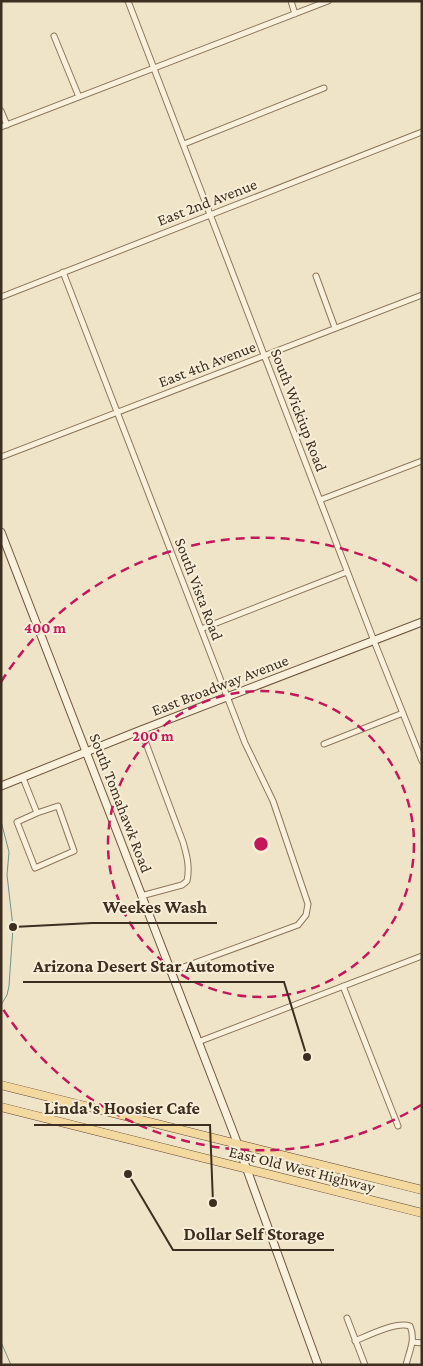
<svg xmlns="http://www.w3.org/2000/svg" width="423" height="1366" font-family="'Crimson Pro',serif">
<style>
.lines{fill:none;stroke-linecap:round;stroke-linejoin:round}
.stream{stroke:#6f938a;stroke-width:1}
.street-casing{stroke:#8d765c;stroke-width:7}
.secondary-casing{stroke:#6f573f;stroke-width:9}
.primary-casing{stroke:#5b4430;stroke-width:9}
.street{stroke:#faf1dc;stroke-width:5}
.secondary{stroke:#faf1dc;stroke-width:7}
.primary{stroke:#f3d9a0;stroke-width:8}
.ring{fill:none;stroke:#c2185b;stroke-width:2.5;stroke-dasharray:9 6}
.labels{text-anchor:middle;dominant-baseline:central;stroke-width:4;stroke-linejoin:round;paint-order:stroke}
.street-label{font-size:16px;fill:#3d2e20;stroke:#f7eed8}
.centre{fill:#c2185b;stroke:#f7eed8;stroke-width:2.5}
.ring-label{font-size:15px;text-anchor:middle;font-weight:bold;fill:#c2185b;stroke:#f7eed8;stroke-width:4;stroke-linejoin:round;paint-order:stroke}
.leader{fill:none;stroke:#3d2e20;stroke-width:2}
.callout-dot{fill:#3d2e20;stroke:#f7eed8;stroke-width:2}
.callout-label{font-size:18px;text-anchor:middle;font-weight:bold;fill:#3d2e20;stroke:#f7eed8;stroke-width:4;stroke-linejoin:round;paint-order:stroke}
</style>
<rect width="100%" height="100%" fill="#f0e4c8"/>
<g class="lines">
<path class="stream" d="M1 821 9 852 7 875 13 927 9 986 7 995 1 1005
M1 1342 11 1365"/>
<g class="street-casing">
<path id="street" d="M128 1 374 641 422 761
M291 1 295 14
M54 36 79 97
M1 111 7 125
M1 127 328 1
M184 144 324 88
M63 272 245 743 273 801 308 904 306 915 298 925 170 972
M316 276 335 328
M1 297 422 132
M1 457 422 295
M320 500 422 461
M201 629 347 572
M141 730 183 842C187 856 190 867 187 881L182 885 141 896
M324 744 403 713
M23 778 37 813
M58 806 74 851 35 868 17 822 37 813Z
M343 986 398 1126
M198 1042 422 956
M347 1318 365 1365
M355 1341C369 1335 397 1321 410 1326 416 1339 409 1352 406 1365
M412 1342 422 1343"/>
</g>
<g class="secondary-casing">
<path id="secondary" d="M1 532 234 1134 318 1365
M1 786 141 730 422 622"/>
</g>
<g class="primary-casing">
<path id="primary" d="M1 1085 422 1190
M1 1107 422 1213"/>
</g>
<use href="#street" class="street"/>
<use href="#secondary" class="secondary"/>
<use href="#primary" class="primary"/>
</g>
<g class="ring">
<circle cx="261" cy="844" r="153"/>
<path d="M421 1105A306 306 0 0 1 1 1006M1 682A306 306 0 0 1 421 583"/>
</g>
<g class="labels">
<g class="street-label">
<text transform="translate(207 202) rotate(-21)">East 2nd Avenue</text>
<text transform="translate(207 364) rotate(-21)">East 4th Avenue</text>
<text transform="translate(299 410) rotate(69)">South Wickiup Road</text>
<text transform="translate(199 589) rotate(69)">South Vista Road</text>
<text transform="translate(220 685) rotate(-21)">East Broadway Avenue</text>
<text transform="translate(121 803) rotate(69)">South Tomahawk Road</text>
<text transform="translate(302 1169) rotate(14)">East Old West Highway</text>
</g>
</g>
<circle cx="261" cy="844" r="8" class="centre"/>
<g class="ring-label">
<text x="45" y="633">400 m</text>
<text x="153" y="741">200 m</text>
</g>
<path class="leader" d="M13 927L92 923H217M307 1057L284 982H23M213 1203L210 1125H34M128 1174L173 1250H334"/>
<g class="callout-dot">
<circle cx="13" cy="927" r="5"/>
<circle cx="307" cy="1057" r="5"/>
<circle cx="213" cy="1203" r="5"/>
<circle cx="128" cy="1174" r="5"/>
</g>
<g class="callout-label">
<text x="155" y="913">Weekes Wash</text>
<text x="154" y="972">Arizona Desert Star Automotive</text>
<text x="122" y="1114">Linda's Hoosier Cafe</text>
<text x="254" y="1240">Dollar Self Storage</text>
</g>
<rect width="423" height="1366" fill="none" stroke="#3d2e20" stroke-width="5"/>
</svg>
